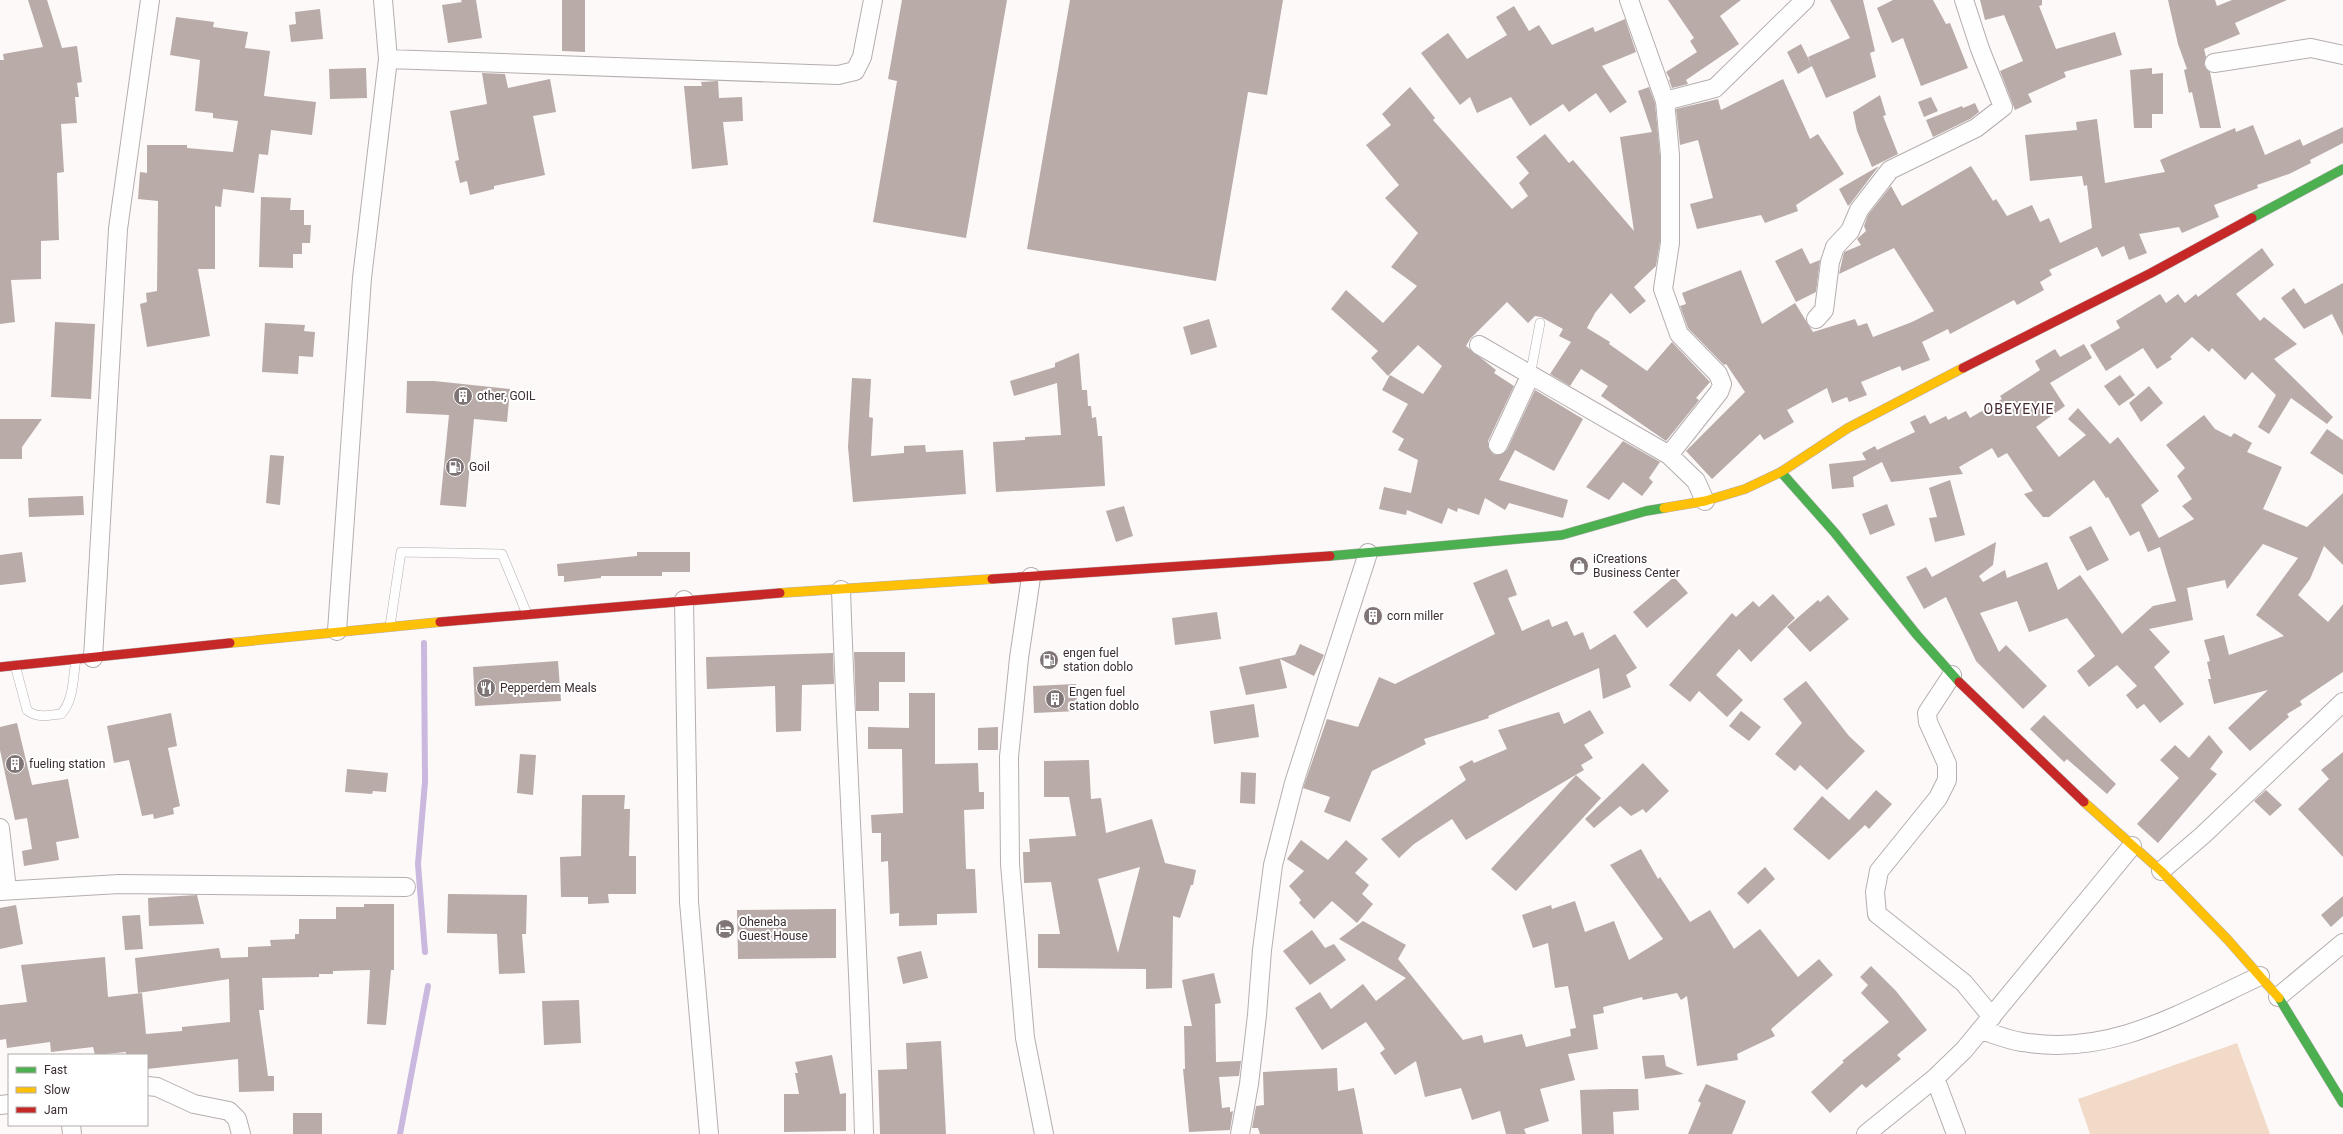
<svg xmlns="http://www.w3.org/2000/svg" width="2343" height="1134" font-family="Roboto,sans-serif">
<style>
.green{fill:#f1dbc8}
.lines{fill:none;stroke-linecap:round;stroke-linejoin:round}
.stream{stroke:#cab8de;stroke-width:6}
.building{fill:#b8aba8;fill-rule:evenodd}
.lane-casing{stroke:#b5adae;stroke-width:10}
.street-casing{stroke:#b5adae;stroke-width:20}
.fast-casing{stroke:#b5adae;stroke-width:10}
.slow-casing{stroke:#b5adae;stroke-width:10}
.jam-casing{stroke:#b5adae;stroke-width:10}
.lane{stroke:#fffefe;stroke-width:9}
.street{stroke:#fffefe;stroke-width:18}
.fast{stroke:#4caf50;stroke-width:9}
.slow{stroke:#ffc107;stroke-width:9}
.jam{stroke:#c62828;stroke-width:9}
.labels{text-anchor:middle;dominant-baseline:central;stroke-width:4;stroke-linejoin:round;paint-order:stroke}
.poi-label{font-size:12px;fill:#3b2d30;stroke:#fff;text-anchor:start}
.quarter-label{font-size:14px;letter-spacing:1px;fill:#452930;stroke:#fff}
</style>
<rect width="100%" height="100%" fill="#fdf9f9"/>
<path class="green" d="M2237 1043 2270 1134H2090L2078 1099Z"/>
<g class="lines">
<path class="stream" d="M424 643 425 782 418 864 425 952
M400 1134 428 986"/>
</g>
<path class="building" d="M28 0H47L62 48 77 46 82 82 77 83 79 97H75L77 123 61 124 64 172 57 173 59 240 41 241V279L11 280 15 322 0 324V60H4L3 54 43 47Z
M461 0H476L482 38 448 43 442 5 462 2Z
M562 0H585V52L562 51Z
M902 0H1007L966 238 873 222 897 81 888 79Z
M1070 0H1283L1267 95 1248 92 1216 281 1027 249Z
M1668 0H1741L1720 16 1739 44 1686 80 1688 84 1672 88 1669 80 1670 79 1666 72 1697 52 1690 41 1694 38Z
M1830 0H1863L1875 51 1870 53 1876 77 1826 98 1808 57 1850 38Z
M1893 0H1933L1946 24 1950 23 1968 68 1921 86 1903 38 1892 43 1877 8Z
M1980 0H2042V5L2039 6 2056 49 2115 32 2122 55 2064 72 2066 77 2028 94 2032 102 2015 110 2000 71 2023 61 2004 15 1985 20Z
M2168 0H2215L2217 6 2232 0H2287L2235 23 2240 34 2204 49 2206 57 2204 65 2210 72 2221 128H2200L2192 92 2189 93 2184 70 2187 69 2178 44Z
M1514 6 1529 31 1539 25 1552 45 1593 27 1595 32 1625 19 1636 52 1602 66 1627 102 1610 113 1596 93 1569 112 1563 104 1530 126 1511 97 1477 113 1470 97 1460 105 1421 53 1448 33 1467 59 1507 35 1496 17Z
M320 9 323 39 291 42 289 25 296 24 295 12Z
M176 17 214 22 213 27 248 32 245 48 270 51 264 96 316 102 312 135 271 130 268 155 259 154 254 193 223 189 221 207 215 206V269H198L210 336 147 347 140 304 147 302 146 293 157 291 158 201 138 199 140 172 147 173V145H187V148L233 152 238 121 213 118V113L195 111 200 60 170 55Z
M1801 44 1812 66 1798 74 1787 52Z
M366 68 367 98 330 99 329 69Z
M2152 68V74L2163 73V114H2152V128H2134L2130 70Z
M482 73 505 74 508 88 550 79 556 112 533 116 545 175 494 186V189L470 195 467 181 460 183 455 161 459 160 450 111 487 104Z
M1783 79 1810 139 1818 134 1844 174 1796 205 1798 211 1765 223 1761 215 1697 229 1690 204 1713 198 1698 140 1680 145 1676 109 1718 99 1721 110Z
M718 81 719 98 742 97 743 121 723 122 728 165 692 169 684 86H702L701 82Z
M1410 87 1435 118 1433 120 1512 209 1528 196 1519 183 1529 173 1516 157 1545 134 1569 163 1573 160 1634 231 1620 137 1652 132 1638 91 1649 87 1655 103 1660 155V242L1656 266 1634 287 1646 301 1630 314 1611 293 1595 313 1587 328 1610 342 1609 344 1647 371 1672 342 1710 382 1696 398 1699 400 1696 404 1666 441 1601 396 1608 386 1581 369 1570 386 1550 374 1571 342 1559 336 1563 329 1541 317 1535 316 1528 323 1507 302 1470 339 1466 346 1496 370 1494 373 1514 386 1488 441V446L1493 454 1499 455 1507 450 1535 390 1583 419 1554 471 1515 450 1499 480 1568 500 1563 518 1509 503 1505 510 1485 498 1479 515 1458 508 1457 512 1448 508 1442 524 1407 510 1406 515 1379 509 1384 487 1411 493 1418 460 1398 450 1404 439 1392 432 1408 404 1382 390 1390 375 1423 394 1442 366 1418 345 1388 376 1371 358 1378 351 1331 309 1346 290 1383 323 1417 286 1391 267 1418 233 1385 198 1399 185 1366 145 1391 125 1382 114Z
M1880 95 1886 115 1883 116 1898 154 1872 167 1857 131 1853 112Z
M1931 97 1938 111 1924 117 1918 102Z
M1975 103 1979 112 1970 119 1933 137 1926 120 1962 106 1963 108Z
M2097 119 2105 183 2165 172 2160 160 2235 128 2236 132 2253 125 2265 155 2300 139 2303 146 2343 127V143L2310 160 2311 163 2289 174 2257 185 2258 188 2214 205 2219 217 2182 233 2179 227 2139 234 2147 253 2129 260 2124 246 2102 257 2097 247 2049 270 2052 275 2040 282 2044 290 2017 305 2014 300 1950 334 1948 329 1922 342 1930 360 1902 371 1900 366 1861 382 1867 395 1849 402 1847 397 1832 403 1827 388 1787 410 1794 422 1764 440 1760 434 1712 479 1686 451 1745 392 1726 364 1724 365 1688 328 1680 306 1686 304 1682 293 1741 270 1762 324 1795 303 1813 332 1855 319 1858 326 1867 323 1873 337 1912 322 1934 311 1894 248 1839 274 1844 252 1861 245 1857 239 1866 231 1864 226 1868 215 1891 186 1902 206 1971 166 1993 201 1996 199 2007 216 2032 205 2040 222 2049 218 2060 243 2092 228 2087 185 2084 186 2082 176 2030 181 2025 135 2077 130 2076 122Z
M1879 166 1850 204 1848 206 1839 189Z
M261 197 291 198 290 210H304V225H311L310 243H302V254H293V268L259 267Z
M1802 248 1810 264 1820 260 1816 292 1796 302 1775 261Z
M2262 248 2274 265 2236 294 2260 321 2264 317 2297 344 2274 359 2333 417 2327 424 2291 398 2269 434 2258 427 2276 395 2252 372 2245 380 2212 348 2209 352 2192 337 2170 357 2172 359 2157 369 2143 348 2106 371 2090 345 2120 328 2116 321 2160 294 2166 303 2178 294 2185 303 2196 294 2198 297Z
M2343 283V336L2332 314 2304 329 2281 298 2294 288 2305 304Z
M1209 319 1217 347 1191 355 1183 327Z
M55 322 95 324 91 399 51 397Z
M265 323 305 325 304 331 315 332 313 357 299 356 298 374 262 372Z
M2084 344 2092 358 2050 383 2065 406 2036 427 2059 457 2086 435 2068 419 2078 408 2110 444 2118 437 2159 491 2141 505 2159 538 2194 519 2182 506 2192 499 2177 476 2185 468 2166 445 2204 415 2215 429 2231 437 2234 433 2252 443 2247 452 2282 467 2263 509 2307 527 2343 493V565L2324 546 2310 579 2298 595 2328 622 2343 604V672L2300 701 2302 705 2287 714 2289 717 2250 751 2228 728 2268 690 2214 704 2208 679H2211L2207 662 2210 661 2204 640 2224 635 2229 655 2284 636 2256 615 2298 558 2263 544 2227 589 2225 580 2187 588 2193 620 2149 629 2170 652 2154 667 2184 704 2160 723 2144 704 2137 709 2126 695 2137 686 2117 665 2089 687 2077 671 2095 656 2067 618 2029 632 2017 601 1980 613 1999 652 2006 645 2047 686 2023 709 1976 661 1946 597 1924 609 1906 577 1926 567 1932 577 1996 542 1993 565 1979 576 1983 582 2005 570 2007 578 2047 562 2058 590 2080 575 2122 634 2153 606 2176 601 2160 547 2148 552 2139 531 2130 536 2108 497 2106 498 2094 480 2049 517H2043L2024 494 2033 491 2007 453 1998 458 1992 448 1959 467 1963 474 1891 482 1882 462 1853 477 1854 487 1832 489 1829 464 1866 460 1862 453 1875 446 1877 450 1915 432 1910 422 1925 415 1930 424 1946 416 1948 420 1966 411 1970 418 2002 399 2000 396 2040 370 2035 361 2055 349 2060 357Z
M1079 353 1082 390H1087L1088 406H1091L1092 418 1096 417 1098 436H1102L1105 486 996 492 993 442 1025 440V437L1061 435 1057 383 1014 396 1010 381 1055 367V363Z
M2120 375 2135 395 2119 406 2104 386Z
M852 378 871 379 869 417 873 418 871 456 904 453V446L925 445 926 452 963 450 966 494 853 502 848 447Z
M407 381H434L510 389 507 422 474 419 466 507 440 505 449 415 406 413Z
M2149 386 2163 403 2141 422 2129 403Z
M0 419H42L22 447V459H0Z
M2327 429 2343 440V475L2310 453Z
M1623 441 1660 462 1649 478 1653 482 1642 496 1623 482 1609 500 1586 487Z
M270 455 284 456 280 505 266 503Z
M1950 480 1965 535 1935 542 1929 518 1937 517 1929 488Z
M83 496 84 515 29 517 28 498Z
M1887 504 1895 525 1870 535 1862 514Z
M1124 506 1133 536 1116 542 1106 511Z
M2091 526 2109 560 2087 571 2069 537Z
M22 552 26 582 0 585V555Z
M637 552H690V572H662V576H601V578L564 582V576H558L557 564 637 556Z
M1507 569 1517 595 1508 598 1522 631 1549 619 1552 627 1567 621 1574 636 1583 632 1590 650 1615 634 1637 668 1626 675 1631 687 1603 699 1599 668 1488 716 1489 718 1424 739 1426 744 1372 771 1350 822 1324 812 1330 797 1303 788 1327 719 1358 727 1379 677 1395 684 1495 634 1473 583Z
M1674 577 1688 593 1647 628 1633 612Z
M1773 594 1795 618 1751 662 1739 649 1716 675 1743 700 1727 717 1699 691 1690 702 1669 685 1732 613 1736 617 1753 601 1759 607Z
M1828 595 1849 619 1810 652 1787 627 1818 600 1820 602Z
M1217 612 1221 639 1175 645 1172 618Z
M1300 644 1324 655 1314 676 1280 659 1287 688 1246 695 1239 667 1295 655Z
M854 652H905V682H879V711H856Z
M833 653 834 684 802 685 801 731 776 732 775 686 707 689 706 657Z
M558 661 561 701 475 706 473 667Z
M1806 681 1849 736 1865 751 1827 790 1800 765 1795 771 1775 754 1802 723 1783 699Z
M1076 684 1078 711 1034 713 1033 686Z
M909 693H935V764L978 763 979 792H984V809L964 810 966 869H975L977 913 937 914V925L899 926V913L890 914 888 861 881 862V833H872L871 815 903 813 902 749H868V727L909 728Z
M1254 704 1259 737 1214 744 1210 711Z
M1590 710 1604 733 1584 745 1593 758 1581 765 1584 770 1466 840 1452 819 1414 844 1399 858 1381 839 1466 780 1459 767 1472 760 1474 763 1507 749 1498 730 1559 712 1564 724Z
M1741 711 1761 727 1749 741 1729 726Z
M171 713 177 746 168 748 180 806 173 808 174 814 154 819 153 814 142 816 129 760 114 763 107 726Z
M2044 715 2116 784 2107 794 2067 759 2064 762 2030 729Z
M17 723 32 785 68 779 79 838 56 842 59 860 24 866 22 851 32 849 27 818 15 820 0 750V727Z
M998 727V750H978V728Z
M2209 735 2223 752 2210 769 2217 774 2158 843 2137 824 2179 778 2160 760 2175 745 2189 758Z
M2343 752V857L2298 809 2329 779 2321 770Z
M520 754 536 755 533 795 517 793Z
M1089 760 1091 799 1101 798 1106 833 1152 819 1165 863 1196 870 1193 885H1191L1180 918 1173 916 1172 988 1146 989V969L1038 968V934H1060L1051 882 1024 883 1023 852H1030L1029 839 1076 836 1069 797H1044V761ZM1140 867 1118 953 1098 879Z
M1643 763 1669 791 1646 813 1643 809 1631 816 1620 806 1594 828 1585 819Z
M347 769 388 773 386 792 373 791 372 794 345 792Z
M1241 772 1256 773 1255 804 1240 803Z
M1576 775 1601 798 1516 891 1491 869Z
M1876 790 1892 804 1869 829 1865 825 1829 860 1793 829 1822 796 1849 820Z
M2266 790 2282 805 2270 816 2254 801Z
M582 795H625L624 809H630L629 856H636V894H608L609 903 588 904V897H561L560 857 581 856Z
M1301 840 1328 860 1346 840 1368 859 1355 873 1369 885 1362 894 1373 904 1357 923 1332 901 1314 919 1299 903 1301 900 1289 886 1304 871 1287 859Z
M1641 849 1658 879 1660 877 1690 922 1710 910 1734 949 1760 929 1798 977 1819 959 1833 975 1771 1029 1775 1036 1737 1054 1738 1060 1697 1066 1687 996 1681 1000 1677 993 1643 1000 1642 997 1603 1007 1604 1013 1593 1015 1598 1049 1568 1054 1575 1080 1540 1089 1549 1121 1524 1129 1526 1134H1506L1500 1111 1472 1120 1461 1088 1425 1097 1416 1061 1395 1075 1380 1053 1385 1049 1366 1022 1322 1050 1295 1008 1320 992 1331 1009 1363 984 1376 1001 1406 978 1339 939 1363 921 1406 945 1398 959 1463 1040 1482 1035 1484 1043 1522 1034 1526 1047 1571 1036 1570 1029 1576 1028 1568 986 1555 988 1548 943 1533 948 1522 915 1551 905 1552 909 1575 901 1585 932 1614 921 1629 960 1663 939 1610 865Z
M1765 867 1775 879 1748 904 1737 893Z
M448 894 527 895 526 934H522L525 973 499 974 497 934 447 933Z
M197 895 204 924 149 926 148 898Z
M2343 896V916L2331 927 2321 915Z
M364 904H394V970H391L386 1025 367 1024 370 970 333 971V974H319V977L262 978 264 1010H259L268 1076H274V1091L239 1092 238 1059 147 1069V1055H126V1052L95 1055 93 1047 51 1052 50 1042 7 1048 6 1039 0 1040V1005L27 1002 21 965 105 957 108 997 142 993 146 1034 182 1031V1027L230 1022 229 979 138 993 135 958 219 948 221 958 248 957V947L271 946 270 940 295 939V934H299V919H336V907H364Z
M16 905 23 944 0 949V908Z
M836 909V958L738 959 737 910Z
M140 915 143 949 125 950 122 916Z
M1312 930 1325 948 1334 944 1346 960 1310 985 1283 951Z
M921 951 928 978 903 984 897 957Z
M1871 966 1896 991 1927 1030 1897 1055 1901 1059 1866 1088 1862 1084 1830 1113 1811 1092 1844 1062 1842 1061 1889 1022 1861 993 1868 985 1860 977Z
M1214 973 1221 1003 1215 1004 1216 1062 1241 1061 1239 1076 1219 1077 1222 1108 1230 1107V1112L1233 1111 1230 1130 1189 1132 1183 1069H1185L1184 1026H1192L1182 980Z
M579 1000 581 1043 544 1045 542 1001Z
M941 1041 946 1134H880L878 1070 907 1069 906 1043Z
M832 1055 840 1094 846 1093V1131L784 1132V1094H799L795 1073H798L795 1062Z
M1664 1055 1666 1066 1684 1074 1645 1079 1642 1056Z
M1337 1068 1338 1091 1354 1088 1363 1134H1260L1258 1128H1252L1256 1106 1264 1105 1263 1072Z
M1706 1084 1746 1101 1732 1134H1688L1701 1103 1698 1101Z
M1612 1089H1638L1639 1110 1613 1112 1614 1134H1582L1580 1090Z
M293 1113H322V1134H293Z"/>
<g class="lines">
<g class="lane-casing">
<path id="lane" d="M1530 376 1540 323
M390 626 401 552 502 554 527 614
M15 665 27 710C37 719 49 715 61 714 74 701 73 676 76 659"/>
</g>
<g class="street-casing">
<path id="street" d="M1629 0 1665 101 1670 155V243L1663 289 1679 334 1718 374 1722 384 1719 392 1669 455
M388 59 838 75 855 71 862 57 873 0
M2214 63 2311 48 2343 55
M1665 101 1715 88 1805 0
M1816 319 1824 310 1830 262 1835 247 1850 231 1859 210 1890 170 1976 128 2003 107 1980 49 1964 0
M1479 345 1669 455 1696 481 1705 501
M1498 445 1530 376
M1031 577 1019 658 1009 757 1010 864 1025 1038 1044 1134
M841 590C847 771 859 953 864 1134
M684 600 689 902 709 1134
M337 631 362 278 388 59 383 0
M93 658 118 229 150 0
M1952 675 1927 713 1928 722 1947 764V780L1938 798 1879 871 1875 892 1877 914 1964 983 1992 1017
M0 828 7 890
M2161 871 2203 835 2343 702
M0 891 119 884 406 887
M2278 997 2343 943
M1981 1030C1994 1034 2008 1040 2022 1042 2111 1057 2182 1012 2260 976
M1935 1078 1956 1134
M147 1086 157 1087 194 1104 229 1111 237 1119 241 1134
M0 1105 9 1104
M71 1125 72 1134
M1240 1134 1249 1084 1257 1015 1262 950 1273 865 1294 783 1368 553
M1866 1134 1935 1078 1964 1050 2132 846"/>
</g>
<g class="fast-casing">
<path id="fast" d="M2252 218 2343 169
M1781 472 1835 533 1917 635 1959 682
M1330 556 1562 535 1646 511 1664 508
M2279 998 2343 1103"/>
</g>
<g class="slow-casing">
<path id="slow" d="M1664 508 1705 501 1745 489 1781 472 1848 428 1963 368
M780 593 992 579
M230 643 440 622
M2084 802 2161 871 2228 940 2279 998"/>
</g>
<g class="jam-casing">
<path id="jam" d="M1963 368 2151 273 2252 218
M992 579 1330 556
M440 622 780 593
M0 667 230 643
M1959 682 2084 802"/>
</g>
<use href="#lane" class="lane"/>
<use href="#street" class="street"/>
<use href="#fast" class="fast"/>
<use href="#slow" class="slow"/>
<use href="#jam" class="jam"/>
</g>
<defs>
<g id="building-disc" transform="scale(1)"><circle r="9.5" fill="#7f7476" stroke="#fff"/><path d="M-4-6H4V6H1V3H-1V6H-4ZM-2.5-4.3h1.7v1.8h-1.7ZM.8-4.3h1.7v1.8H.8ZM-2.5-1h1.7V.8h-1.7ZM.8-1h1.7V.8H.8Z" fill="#fff"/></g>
<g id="fuel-disc" transform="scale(1)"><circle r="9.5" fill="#7f7476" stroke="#fff"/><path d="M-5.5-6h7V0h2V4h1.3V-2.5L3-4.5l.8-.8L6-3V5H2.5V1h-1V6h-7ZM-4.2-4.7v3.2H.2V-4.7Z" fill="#fff"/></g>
<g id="shop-disc" transform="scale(1)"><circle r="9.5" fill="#7f7476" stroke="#fff"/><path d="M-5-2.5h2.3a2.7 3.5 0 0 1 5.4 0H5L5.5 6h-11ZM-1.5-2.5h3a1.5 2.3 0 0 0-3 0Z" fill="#fff"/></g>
<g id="restaurant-disc" transform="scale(1)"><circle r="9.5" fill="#7f7476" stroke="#fff"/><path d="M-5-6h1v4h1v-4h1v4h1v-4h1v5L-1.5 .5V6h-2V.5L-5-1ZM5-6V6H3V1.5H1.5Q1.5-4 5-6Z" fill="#fff"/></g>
<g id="hotel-disc" transform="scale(1)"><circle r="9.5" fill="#7f7476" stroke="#fff"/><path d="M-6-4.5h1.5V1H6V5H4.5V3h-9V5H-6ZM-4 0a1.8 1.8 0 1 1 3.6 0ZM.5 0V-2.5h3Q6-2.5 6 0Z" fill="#fff"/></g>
</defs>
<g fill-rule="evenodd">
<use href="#building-disc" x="463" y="396"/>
<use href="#fuel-disc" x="455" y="467"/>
<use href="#shop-disc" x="1579" y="566"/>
<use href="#building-disc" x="1373" y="616"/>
<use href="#fuel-disc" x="1049" y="660"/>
<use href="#restaurant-disc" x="486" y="688"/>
<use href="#building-disc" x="1055" y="699"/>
<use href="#building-disc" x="15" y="764"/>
<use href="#hotel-disc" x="725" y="929"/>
</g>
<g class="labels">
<g class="poi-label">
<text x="477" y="396">other, GOIL</text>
<text x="469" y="467">Goil</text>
<text x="1593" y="559">iCreations<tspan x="1593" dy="14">Business Center</tspan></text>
<text x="1387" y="616">corn miller</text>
<text x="1063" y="653">engen fuel<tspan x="1063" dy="14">station doblo</tspan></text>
<text x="500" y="688">Pepperdem Meals</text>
<text x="1069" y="692">Engen fuel<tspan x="1069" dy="14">station doblo</tspan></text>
<text x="29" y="764">fueling station</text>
<text x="739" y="922">Oheneba<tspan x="739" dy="14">Guest House</tspan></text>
</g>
<g class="quarter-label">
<text x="2019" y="409">OBEYEYIE</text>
</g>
</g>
<rect x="8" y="1054" width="140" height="72" fill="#ffffff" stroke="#b1abac"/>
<rect x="16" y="1067" width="20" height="6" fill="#4caf50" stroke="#b1abac"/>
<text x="44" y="1074" font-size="12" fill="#3b2d30">Fast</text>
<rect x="16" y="1087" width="20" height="6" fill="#ffc107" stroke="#b1abac"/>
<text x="44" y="1094" font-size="12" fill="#3b2d30">Slow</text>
<rect x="16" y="1107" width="20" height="6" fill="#c62828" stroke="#b1abac"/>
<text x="44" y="1114" font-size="12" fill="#3b2d30">Jam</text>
</svg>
